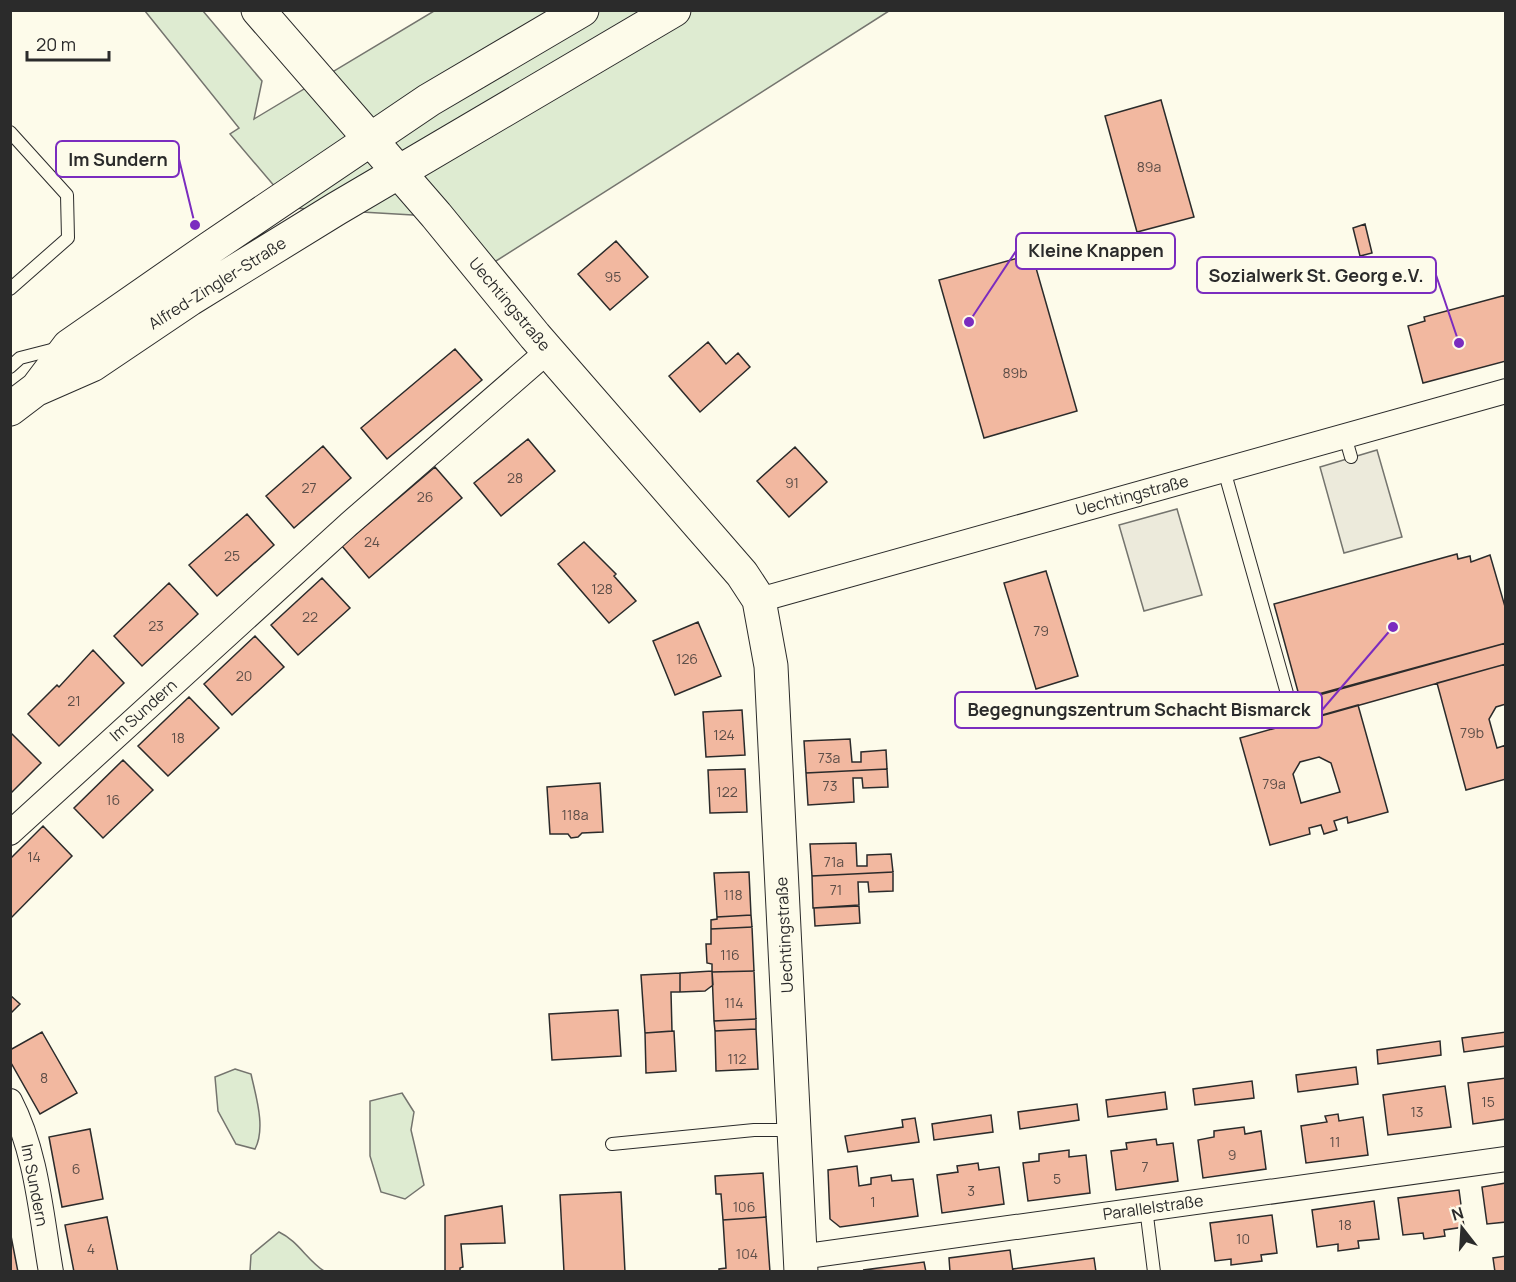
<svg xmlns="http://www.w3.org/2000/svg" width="1516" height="1282" font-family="Manrope,sans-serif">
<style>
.green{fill:#deebd1;stroke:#74746e;stroke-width:1.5}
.parking{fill:#eceadb;stroke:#74746e;stroke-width:1.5}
.building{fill:#f2b8a0;stroke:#2b2b2b;stroke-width:1.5;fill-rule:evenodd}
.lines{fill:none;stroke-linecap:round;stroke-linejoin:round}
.lane-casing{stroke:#2b2b2b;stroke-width:14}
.street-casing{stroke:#2b2b2b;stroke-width:26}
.secondary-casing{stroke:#2b2b2b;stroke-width:35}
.lane{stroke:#fdfbea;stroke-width:12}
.street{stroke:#fdfbea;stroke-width:24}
.secondary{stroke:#fdfbea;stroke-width:33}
.labels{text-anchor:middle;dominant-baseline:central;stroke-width:4.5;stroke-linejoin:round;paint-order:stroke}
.number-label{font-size:14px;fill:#5d4e48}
.street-label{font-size:16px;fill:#2b2b2b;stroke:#fdfbea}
.leader{fill:none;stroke:#7b2cbf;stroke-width:2}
.callout-dot{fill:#7b2cbf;stroke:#fdfbea;stroke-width:2}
.callout{fill:#fdfbea;stroke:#7b2cbf;stroke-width:2}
.callout-label{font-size:18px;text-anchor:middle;font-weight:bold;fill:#2b2b2b}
</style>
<rect width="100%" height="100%" fill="#fdfbea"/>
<path class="green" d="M145 11H203L262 81 254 119 434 11H889L485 268 430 216 293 208 230 134 239 128Z
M235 1069 251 1074C256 1097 266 1128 255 1149L236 1144 218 1111 215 1077Z
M402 1093 414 1112 411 1130 424 1185 405 1199 381 1192 370 1156V1101Z
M279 1232C298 1241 307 1260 324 1271H250L251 1255Z"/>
<path class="parking" d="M1377 450 1402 537 1344 553 1320 467Z
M1177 509 1202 595 1144 611 1119 525Z"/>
<path class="building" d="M1161 100 1194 217 1137 232 1105 116Z
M1365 224 1372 253 1360 256 1353 228Z
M616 241 648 277 610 310 578 274Z
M1032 254 1077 411 984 438 939 280Z
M1506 295V361L1423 383 1408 326 1425 321 1424 317Z
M708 342 726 364 738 353 750 367 700 412 669 376Z
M455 349 482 380 387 459 361 428Z
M528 439 555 471 501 516 474 483Z
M323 446 351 478 294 528 266 496Z
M795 447 827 482 789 517 757 481Z
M435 467 462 498 369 578 342 546Z
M247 514 274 545 217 596 189 565Z
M584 542 616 574 614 576 636 601 609 623 558 564Z
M1457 554 1458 559 1470 556 1471 562 1490 555 1506 610V643L1300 699 1274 604Z
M1046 571 1078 676 1036 689 1004 583Z
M322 578 350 608 298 655 271 625Z
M169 583 198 614 142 666 114 636Z
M698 622 721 676 675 695 653 641Z
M255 636 284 667 232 715 204 684Z
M1506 643V664L1278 728 1276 717 1283 705Z
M93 650 124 683 59 746 28 714 57 685 59 687Z
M1506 664V704L1496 707 1489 719 1497 748 1506 745V779L1466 790 1437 683Z
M189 697 219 728 168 776 138 746Z
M1358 705 1388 812 1348 823 1347 817 1334 821 1337 830 1324 834 1321 825 1309 828 1310 834 1270 845 1240 738ZM1319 757 1331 763 1340 792 1301 803 1293 774 1300 762Z
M742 710 745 755 706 757 703 712Z
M12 734 41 763 10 794V736Z
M850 739 852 762H861V752L886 750 887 769 806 773 804 741Z
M123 760 153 790 103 838 74 808Z
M745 769 747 812 710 813 708 770Z
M887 769 888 787 863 788 862 778H853L854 802 808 805 806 773Z
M600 783 603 832 582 833 578 837 571 838 568 834H550L547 787Z
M43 826 72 856 10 919V859Z
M856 843 857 866H867V855L891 854 893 872 812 876 810 844Z
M749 872 751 915 717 917 714 873Z
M893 872V891L869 892 868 882H858L859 905 813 908 812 876Z
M859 906 860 923 815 926 814 908Z
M751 915 752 927 711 929V920L717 919V917Z
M752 927 754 971 712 972V964L707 963 706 944H711V929Z
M712 971 713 985 705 991 680 992V973Z
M754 971 756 1019 714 1021 712 972Z
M680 973V992H671L672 1031 645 1033 641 975Z
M10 995 20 1004 10 1014Z
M618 1010 621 1056 552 1060 549 1014Z
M756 1019V1029L715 1031 714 1021Z
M756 1029 758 1069 716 1071 715 1031Z
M674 1031 676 1071 646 1073 645 1033Z
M42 1032 77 1093 40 1114 10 1061V1050Z
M1506 1032V1046L1464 1052 1462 1038Z
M1440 1041 1441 1055 1378 1064 1377 1050Z
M1356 1067 1358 1084 1298 1092 1296 1075Z
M1506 1078V1119L1473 1124 1468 1083Z
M1252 1081 1254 1098 1195 1105 1193 1089Z
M1445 1086 1451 1127 1388 1135 1383 1095Z
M1165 1092 1167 1109 1108 1117 1106 1100Z
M1077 1104 1079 1120 1020 1129 1018 1112Z
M1338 1114 1339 1121 1363 1117 1368 1155 1306 1163 1301 1126 1327 1122 1325 1116Z
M991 1115 993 1132 934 1140 932 1124Z
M915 1118 919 1142 848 1152 845 1136 903 1127 902 1120Z
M1244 1127 1245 1134 1261 1131 1266 1169 1203 1178 1198 1140 1214 1137V1131Z
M90 1129 103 1199 62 1207 49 1137Z
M1156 1139 1157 1145 1173 1143 1178 1181 1116 1190 1111 1151 1127 1149 1126 1143Z
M1069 1150V1157L1086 1155 1090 1193 1028 1201 1023 1163 1039 1161V1154Z
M978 1163 979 1170 999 1167 1004 1204 942 1213 937 1175 958 1172 957 1166Z
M857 1166 859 1186 871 1184V1178L891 1175 892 1181 913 1179 918 1216 840 1227 830 1219 828 1170Z
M763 1173 766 1217 723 1220 721 1194H716L715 1176Z
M1506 1183V1222L1487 1224 1482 1187Z
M1459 1190 1464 1227 1444 1230 1445 1236 1424 1239 1423 1233 1403 1235 1398 1198Z
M621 1192 625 1272H564L560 1195Z
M1374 1201 1379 1239 1358 1241 1359 1248 1338 1251V1244L1317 1247 1312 1210Z
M502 1206 505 1243 461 1244 463 1267 460 1268V1272H445V1216Z
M1272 1215 1277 1253 1261 1255 1262 1261 1231 1265V1259L1215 1261 1210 1223Z
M107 1217 118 1272H74L65 1225Z
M766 1217 770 1272H719V1269L726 1268 723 1220Z
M11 1236 18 1272H10Z
M1010 1250 1013 1272H950L949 1258Z
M1506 1256V1272H1495L1493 1258Z
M1094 1258 1096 1272H1013V1269Z
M924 1262 926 1272 863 1270Z"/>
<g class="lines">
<g class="lane-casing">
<path id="lane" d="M10 132 67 195 68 238 10 289
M10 367 20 358 59 348
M1345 436 1351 457
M1224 470 1288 697
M612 1144 754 1130H792
M1146 1208 1154 1272"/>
</g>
<g class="street-casing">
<path id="street" d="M759 600 1506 391
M10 833 349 524 548 351
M10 1101C37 1153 41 1215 51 1272
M800 1257 1506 1159"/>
</g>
<g class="secondary-casing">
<path id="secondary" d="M258 10 436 215 535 336 742 574 759 600 771 666 801 1272
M38 387 69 346 210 248 429 100 582 10
M10 409 35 390 92 365 190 299 336 209 674 10"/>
</g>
<use href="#lane" class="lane"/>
<use href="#street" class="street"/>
<use href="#secondary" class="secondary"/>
</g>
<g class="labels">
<g class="number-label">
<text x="1149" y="166">89a</text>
<text x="613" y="276">95</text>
<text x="1015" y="372">89b</text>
<text x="515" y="477">28</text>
<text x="792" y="482">91</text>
<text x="309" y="487">27</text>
<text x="425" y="496">26</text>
<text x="372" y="541">24</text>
<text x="232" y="555">25</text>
<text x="602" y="588">128</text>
<text x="310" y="616">22</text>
<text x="156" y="625">23</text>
<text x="1041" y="630">79</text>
<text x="687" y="658">126</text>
<text x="244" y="675">20</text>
<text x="74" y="700">21</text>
<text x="1472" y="732">79b</text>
<text x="724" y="734">124</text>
<text x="178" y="737">18</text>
<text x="829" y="757">73a</text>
<text x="1274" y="783">79a</text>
<text x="830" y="785">73</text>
<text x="727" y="791">122</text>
<text x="113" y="799">16</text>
<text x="575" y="814">118a</text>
<text x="34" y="856">14</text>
<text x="834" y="861">71a</text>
<text x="836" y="889">71</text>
<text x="733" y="894">118</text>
<text x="730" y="954">116</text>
<text x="734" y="1002">114</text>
<text x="737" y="1058">112</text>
<text x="44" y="1077">8</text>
<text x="1488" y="1101">15</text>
<text x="1417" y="1111">13</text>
<text x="1335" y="1141">11</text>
<text x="1232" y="1154">9</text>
<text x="1145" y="1166">7</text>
<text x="76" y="1168">6</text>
<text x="1057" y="1178">5</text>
<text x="971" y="1190">3</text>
<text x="873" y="1201">1</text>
<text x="744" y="1206">106</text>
<text x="1345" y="1224">18</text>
<text x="1243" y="1238">10</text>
<text x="91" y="1248">4</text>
<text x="747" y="1253">104</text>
</g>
<g class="street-label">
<text transform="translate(217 283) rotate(-32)">Alfred-Zingler-Straße</text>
<text transform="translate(510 304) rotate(50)">Uechtingstraße</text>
<text transform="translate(1132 495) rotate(-15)">Uechtingstraße</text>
<text transform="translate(143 710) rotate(-42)">Im Sundern</text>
<text transform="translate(784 935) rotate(-93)">Uechtingstraße</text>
<text transform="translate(35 1185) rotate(79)">Im Sundern</text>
<text transform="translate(1153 1207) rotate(-8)">Parallelstraße</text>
</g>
</g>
<path class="leader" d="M195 225L179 159M969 322L1016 251M1459 343L1436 275M1393 627L1322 710"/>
<g class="callout-dot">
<circle cx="195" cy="225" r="6"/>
<circle cx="969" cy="322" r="6"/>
<circle cx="1459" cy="343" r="6"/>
<circle cx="1393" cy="627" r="6"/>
</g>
<g class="callout">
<rect x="56" y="141" width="123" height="36" rx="6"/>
<rect x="1016" y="233" width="159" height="36" rx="6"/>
<rect x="1197" y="257" width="239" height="36" rx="6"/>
<rect x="955" y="692" width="367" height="36" rx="6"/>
</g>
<g class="callout-label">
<text x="118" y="166">Im Sundern</text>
<text x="1096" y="257">Kleine Knappen</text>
<text x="1316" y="282">Sozialwerk St. Georg e.V.</text>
<text x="1139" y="716">Begegnungszentrum Schacht Bismarck</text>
</g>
<rect width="1516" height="1282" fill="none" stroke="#2b2b2b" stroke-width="24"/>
<g transform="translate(1462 1228) rotate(343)" stroke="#fdfbea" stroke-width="4.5" paint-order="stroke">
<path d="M0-4.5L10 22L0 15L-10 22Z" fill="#2b2b2b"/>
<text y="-9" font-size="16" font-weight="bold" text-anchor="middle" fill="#2b2b2b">N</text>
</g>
<path d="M27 51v9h82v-9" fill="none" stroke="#2b2b2b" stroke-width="3"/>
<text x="36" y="51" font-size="18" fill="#2b2b2b" stroke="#fdfbea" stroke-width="4.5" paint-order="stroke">20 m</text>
</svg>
